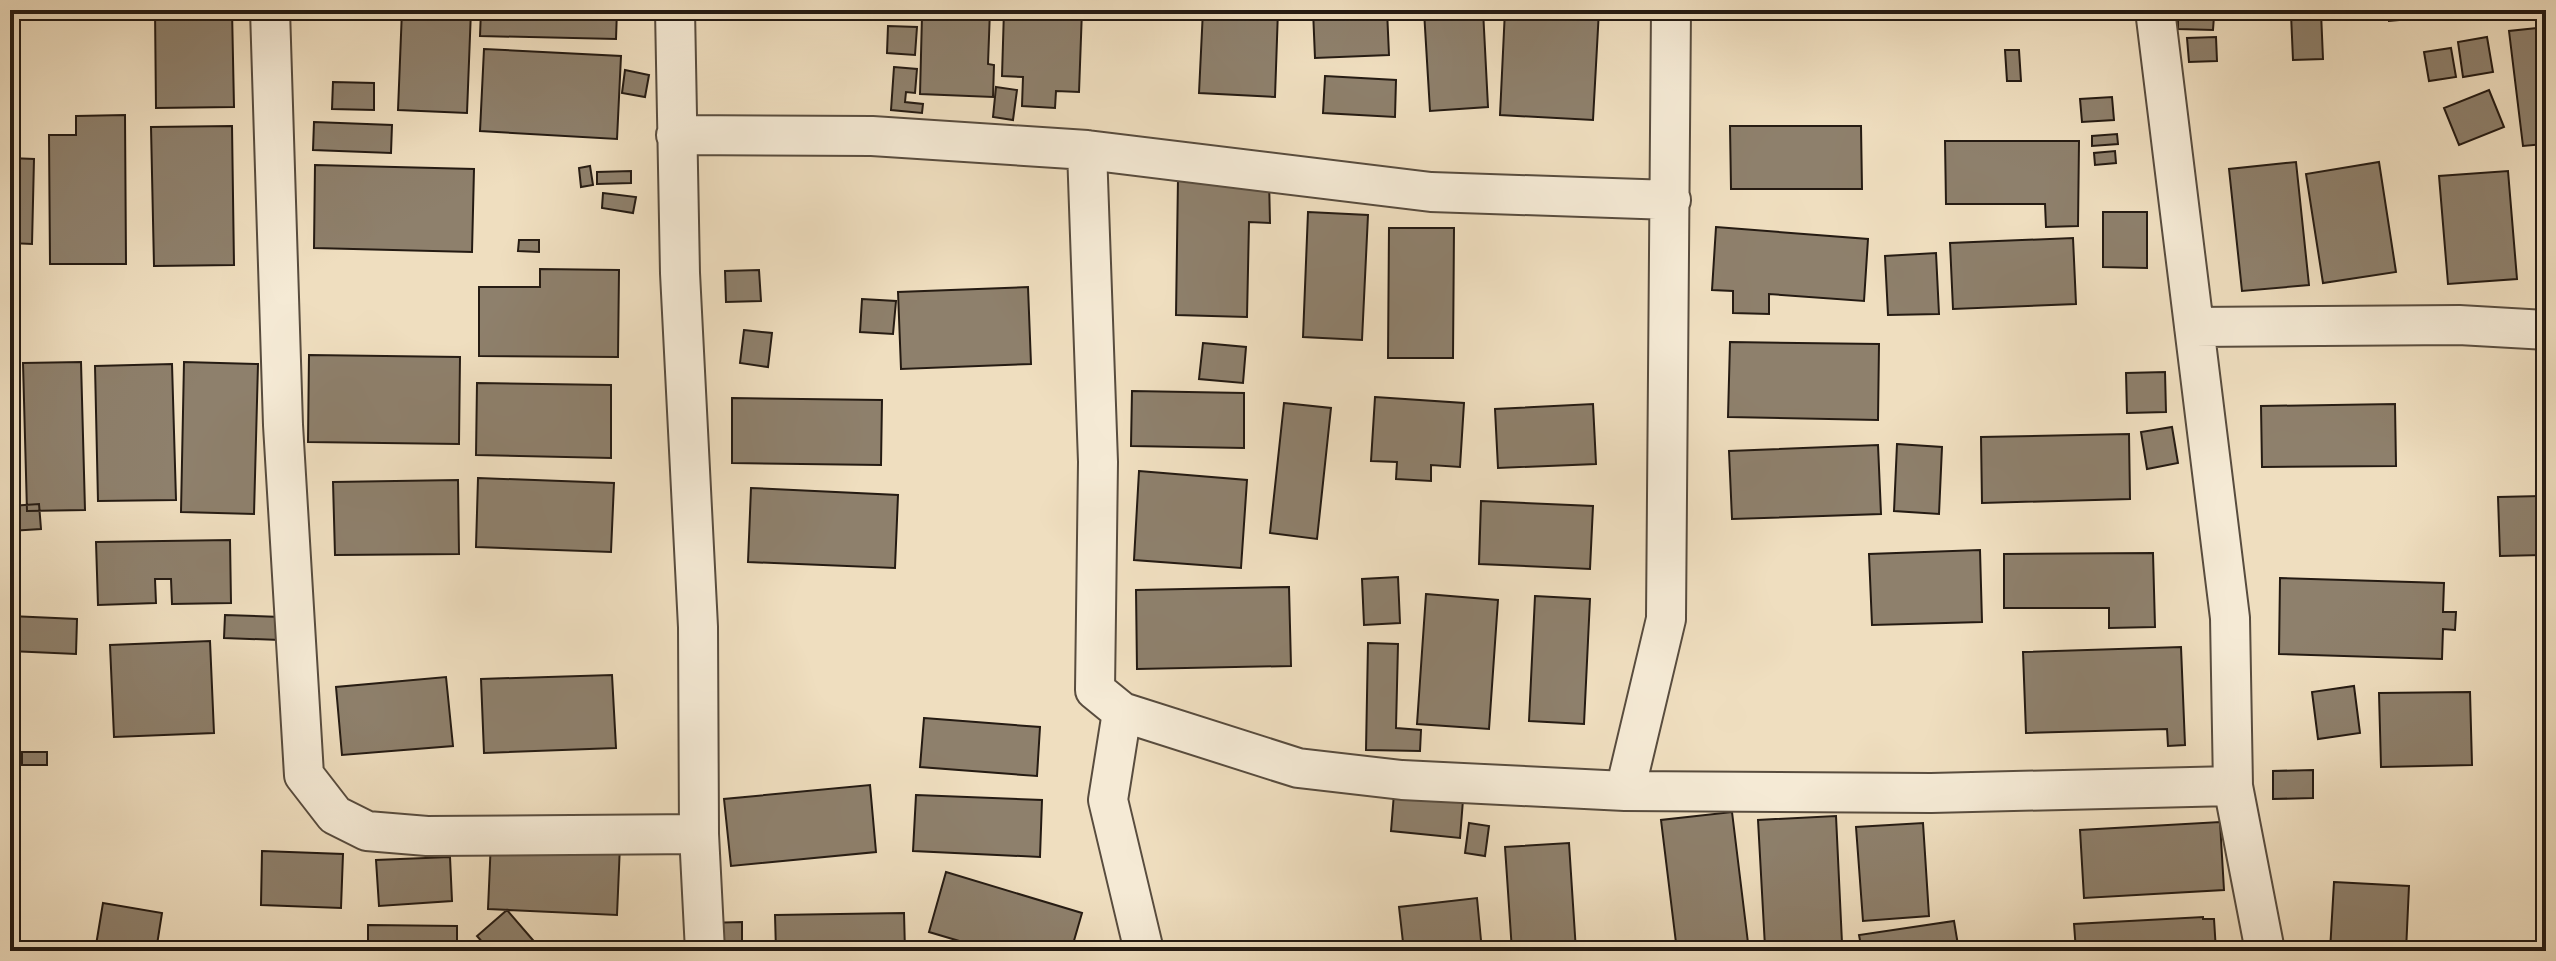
<svg xmlns="http://www.w3.org/2000/svg" width="2556" height="961" font-family="'Sorts Mill Goudy',serif">
<style>
.building{fill:#8e806c;stroke:#251b13;stroke-width:2}
.lines{fill:none;stroke-linecap:round;stroke-linejoin:round}
.minor-casing{stroke:#584c3e;stroke-width:42}
.minor{stroke:#f5ead5;stroke-width:38}
</style>
<rect width="100%" height="100%" fill="#efdebf"/>
<filter id="stains"><feTurbulence type="fractalNoise" baseFrequency=".0025" numOctaves="4"/><feColorMatrix values="0 0 0 0 .2 0 0 0 0 .09 0 0 0 0 .02 0 0 0 .5 -.17"/></filter>
<radialGradient id="worn" r=".72"><stop offset=".6" stop-color="#630" stop-opacity="0"/><stop offset="1" stop-color="#630" stop-opacity=".3"/></radialGradient>
<path class="building" d="M155 10H232L234 107 156 108Z
M402 10H471L467 113 398 110Z
M481 10H617L616 39 480 36Z
M880 10H912V20L879 18Z
M929 10H990L988 64 994 65 993 97 920 94 922 16 929 17Z
M1004 10H1082L1079 92 1056 91 1055 108 1022 106 1023 77 1002 76Z
M1203 10H1278L1275 97 1199 93Z
M1313 10H1387L1389 55 1315 58Z
M1483 10 1488 107 1430 111 1424 11Z
M1505 10H1599L1593 120 1500 115Z
M2388 10H2409L2410 19 2389 21Z
M2321 12 2323 59 2293 60 2291 14Z
M2178 15 2214 16 2213 30 2178 29Z
M888 26 917 27 915 55 887 53Z
M2546 27V144L2523 146 2509 31Z
M2216 37 2217 61 2189 62 2187 38Z
M2487 37 2493 72 2463 77 2458 42Z
M2451 48 2456 77 2429 81 2424 52Z
M484 49 621 56 617 139 480 131Z
M2005 50H2019L2021 81H2007Z
M894 67 917 69 915 93 906 92 905 102 923 104 922 113 891 110Z
M625 70 649 75 645 97 622 93Z
M1325 76 1396 80 1395 117 1323 113Z
M333 82 374 83V110L332 109Z
M996 87 1017 90 1013 120 993 117Z
M2489 90 2504 127 2459 145 2444 108Z
M2112 97 2114 120 2082 122 2080 99Z
M125 115 126 264H50L49 135H76V116Z
M314 122 392 125 391 153 313 150Z
M232 126 234 265 154 266 151 127Z
M1730 126H1861L1862 189H1731Z
M2117 134 2118 144 2092 146V136Z
M1945 141H2079L2078 226 2046 227 2045 204H1946Z
M2115 151 2116 163 2095 165 2094 153Z
M10 158 34 159 32 244 10 243V254Z
M2296 162 2309 285 2242 291 2229 169Z
M2379 162 2396 272 2323 283 2306 174Z
M315 165 474 169 472 252 314 248Z
M590 166 593 185 581 187 579 168Z
M631 171V183L597 184V172Z
M2508 171 2517 279 2448 284 2439 176Z
M1178 178 1269 179 1270 223 1249 222 1247 317 1176 315Z
M603 193 636 197 633 213 602 208Z
M1308 212 1368 215 1362 340 1303 337Z
M2103 212H2147V268L2103 267Z
M1716 227 1868 239 1864 301 1769 294V314L1733 313V291L1712 290Z
M1389 228H1454L1453 358H1388Z
M2073 238 2076 304 1953 309 1950 243Z
M519 240H539V252L518 251Z
M1936 253 1939 314 1888 315 1885 256Z
M540 269 619 270 618 357 479 356V287H540Z
M759 270 761 301 726 302 725 271Z
M1028 287 1031 364 901 369 898 292Z
M862 299 896 301 893 334 860 332Z
M744 330 772 333 768 367 740 363Z
M1730 342 1879 344 1878 420 1728 417Z
M1203 343 1246 347 1243 383 1199 379Z
M309 355 460 357 459 444 308 442Z
M81 362 85 510 27 511 23 363Z
M184 362 258 364 254 514 181 512Z
M172 364 176 500 98 501 95 366Z
M2165 372 2166 412 2127 413 2126 373Z
M477 383 611 385V458L476 455Z
M1132 391 1244 393V448L1131 446Z
M1375 397 1464 403 1460 467 1431 465V481L1396 479 1397 462 1371 461Z
M732 398 882 400 881 465 732 463Z
M1284 403 1331 408 1317 539 1270 533Z
M1593 404 1596 464 1498 468 1495 409Z
M2395 404 2396 466 2262 467 2261 406Z
M2172 427 2178 463 2147 469 2141 432Z
M2129 434 2130 499 1982 503 1981 437Z
M1897 444 1942 447 1939 514 1894 511Z
M1878 445 1881 514 1732 519 1729 451Z
M1139 471 1247 480 1241 568 1134 560Z
M478 478 614 483 611 552 476 547Z
M458 480 459 554 335 555 333 482Z
M751 488 898 495 895 568 748 562Z
M2546 496V555L2500 556 2498 497Z
M1481 501 1593 506 1590 569 1479 564Z
M39 504 41 529 10 531V506Z
M230 540 231 603 172 604 171 579H155L156 603 98 605 96 542Z
M1980 550 1982 622 1872 625 1869 554Z
M2153 553 2155 627 2109 628V608H2004V554Z
M1398 577 1400 623 1364 625 1362 579Z
M2280 578 2444 583 2443 612H2456L2455 630 2443 629 2442 659 2279 654Z
M1289 587 1291 666 1137 669 1136 590Z
M1426 594 1498 600 1489 729 1417 724Z
M1535 596 1590 599 1584 724 1529 721Z
M225 615 281 617 280 640 224 638Z
M10 616 77 619 76 654 10 651Z
M210 641 214 733 114 737 110 645Z
M1368 643 1398 644 1396 728 1421 730 1420 751 1366 750Z
M2181 647 2185 745 2168 746 2167 729 2026 733 2023 652Z
M612 675 616 748 484 753 481 679Z
M446 677 453 746 342 755 336 687Z
M2354 686 2360 733 2318 739 2312 692Z
M2470 692 2472 765 2381 767 2379 693Z
M924 718 1040 727 1037 776 920 767Z
M22 752H47V765H22Z
M2313 770V798L2273 799V771Z
M870 785 876 852 731 866 724 799Z
M1394 793 1463 800 1460 838 1391 831Z
M916 795 1042 800 1040 857 913 851Z
M1732 812 1749 951H1677L1661 820Z
M1836 816 1842 943 1765 947 1758 820Z
M2220 822 2224 890 2084 898 2080 830Z
M1469 823 1489 826 1485 856 1465 853Z
M1923 823 1929 916 1863 921 1856 827Z
M491 840 620 845 617 915 488 909Z
M1569 843 1576 951H1512L1505 847Z
M262 851 343 854 341 908 261 905Z
M450 857 452 901 379 906 376 860Z
M946 872 1082 913 1071 951H993L929 932Z
M2334 882 2409 886 2406 951H2330Z
M1477 898 1482 951H1404L1399 907Z
M103 903 162 913 156 951H95Z
M507 910 538 946 532 951H490L477 936Z
M904 913 905 951H776L775 915Z
M2203 917V919H2214L2216 951H2076L2074 924Z
M1954 921 1959 951H1862L1859 935Z
M742 922V945L705 946V923Z
M368 925 457 926V951H368Z"/>
<g class="lines">
<g class="minor-casing">
<path id="minor" d="M270 10 283 425 304 775 335 815 367 831 427 836 699 834
M675 10 680 273 698 627 699 834 705 951
M2155 10 2230 618 2233 786 2265 951
M676 135 872 136 1087 150 1431 192 1671 200
M1087 150 1098 462 1095 690 1122 712 1108 800 1144 951
M2194 327 2459 325 2546 330
M1122 712 1298 768 1402 780 1625 791 1931 793 2233 786
M1625 791 1666 619 1671 10"/>
</g>
<use href="#minor" class="minor"/>
</g>
<rect width="2556" height="961" fill="none" stroke="#efdebf" stroke-width="40"/>
<rect x="12" y="12" width="2532" height="937" fill="none" stroke="#251b13" stroke-width="4"/>
<rect x="20" y="20" width="2516" height="921" fill="none" stroke="#251b13" stroke-width="2"/>
<rect width="100%" height="100%" filter="url(#stains)"/>
<rect width="100%" height="100%" fill="url(#worn)"/>
</svg>
